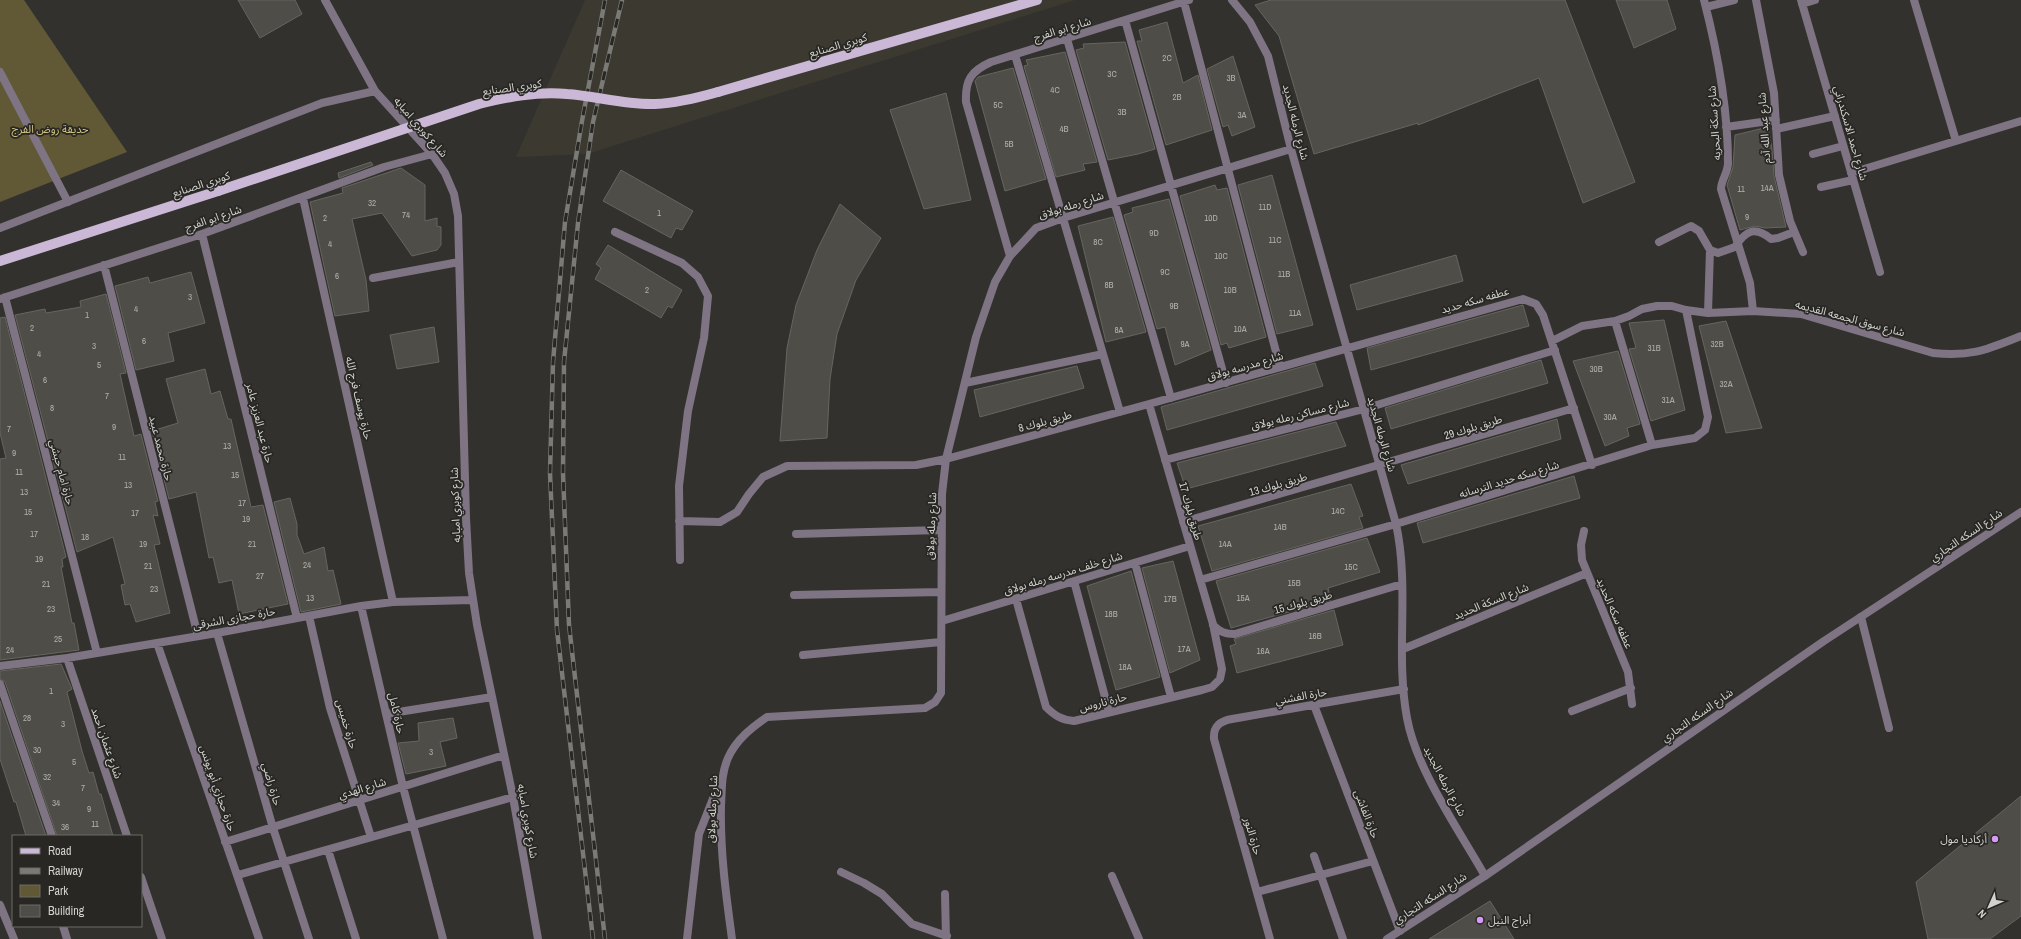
<svg xmlns="http://www.w3.org/2000/svg" width="2021" height="939" font-family="'Archivo Narrow','Noto Sans Arabic',sans-serif">
<style>
.built{fill:#3c3a30}
.green{fill:#615936}
.building{fill:#4e4d48;stroke:#666560}
.lines{fill:none;stroke-linecap:round;stroke-linejoin:round}
.service{stroke:#7e7483;stroke-width:8}
.minor{stroke:#7e7483;stroke-width:8}
.tertiary{stroke:#7e7483;stroke-width:8}
.primary{stroke:#cbb8d6;stroke-width:10}
.rail-casing{stroke:#7a7a76;stroke-width:4.5}
.rail{stroke:#282723;stroke-width:3;stroke-dasharray:9;stroke-linecap:butt}
.primary-bridge{stroke:#cbb8d6;stroke-width:10}
.poi-dot{fill:#d89af8;stroke:#282723;stroke-width:1.5}
.labels{text-anchor:middle;dominant-baseline:central;stroke-width:3.5;stroke-linejoin:round;paint-order:stroke}
.number-label{font-size:9px;fill:#b1b1ad}
.street-label{font-size:11px;fill:#d2d2cf;stroke:#282723}
.park-label{font-size:11px;fill:#d2c382;stroke:#282723}
.poi-label{font-size:11px;fill:#d2d2cf;stroke:#282723;text-anchor:end}
</style>
<rect width="100%" height="100%" fill="#32312d"/>
<path class="built" d="M585 0H1075L587 154 516 157Z"/>
<path class="green" d="M0 0H24L127 152 0 202Z"/>
<path class="building" d="M238 0H295L302 14 260 38Z
M1271 0H1565L1635 182 1583 203 1539 78 1418 125V123L1314 154 1279 36 1255 5Z
M1616 0H1667L1676 29 1634 48Z
M1167 22 1183 83 1198 75 1212 130 1166 145 1137 41H1142L1139 30Z
M1125 42 1155 149 1138 154 1108 160 1076 50 1084 48 1083 44Z
M1065 52 1097 162 1083 164 1085 170 1056 177 1024 66 1028 65 1026 60Z
M1233 56 1255 127 1232 136 1228 125 1223 127 1207 69Z
M1013 68 1046 179 1005 191 975 81 978 77Z
M946 93 971 200 924 209 890 110Z
M1768 127 1772 149 1774 176 1786 227 1765 228 1755 226 1740 230 1727 185 1733 167 1735 135Z
M371 162 373 165 339 178 338 173Z
M401 168 425 185V221L437 218V226L441 227V245L437 250 412 256 382 213 352 219 366 280 369 311 335 316 310 202 343 193 342 188Z
M621 170 693 211 682 230 676 228 671 238 603 201Z
M1272 175 1313 325 1277 334 1238 185Z
M1215 185 1217 190 1227 188 1266 337 1229 348 1227 343 1221 345 1180 196Z
M1169 199 1211 350 1175 365 1165 327 1157 329 1124 215 1133 212 1132 208Z
M840 204 881 238 856 280 837 334 830 379 827 438 780 441 787 348 796 305 817 250Z
M1113 217 1146 332 1106 342 1078 226Z
M608 245 682 290 672 308 668 306 661 318 595 279 601 268 596 264Z
M1456 255 1463 281 1357 310 1350 285Z
M191 272 205 323 168 333 174 361 136 370 115 286 148 277 150 283Z
M106 294 126 373 120 374 134 436 141 434 158 501 155 502 158 516 153 515 160 544 154 545 170 613 136 622 130 604 125 605 121 585 125 584 113 537 77 552 15 315 45 309 46 313 81 307 80 301Z
M1523 305 1529 326 1371 370 1367 348Z
M5 317 66 557 62 559 63 567H61L72 623H74L79 650 0 660V459L6 458 0 433V318Z
M1664 320 1685 410 1651 421 1629 349 1636 348 1629 323Z
M1726 321 1762 428 1726 433 1699 326Z
M434 327 439 362 397 369 390 335Z
M1618 351 1640 424 1627 428 1629 436 1605 446 1573 361Z
M1541 360 1548 383 1391 429 1385 408Z
M1315 363 1323 386 1167 430 1161 407Z
M1077 366 1084 388 980 417 974 390Z
M205 369 211 394 220 391 228 419H231L251 507 263 505 288 604 239 614 232 580 219 583 213 557 209 558 196 492 169 499 152 431 178 423 166 379Z
M1557 419 1561 439 1408 484 1401 465Z
M1336 422 1346 446 1186 489 1177 463Z
M1574 476 1580 498 1423 543 1417 523Z
M1351 484 1363 516 1359 517 1363 528 1212 571 1198 526Z
M290 498 297 524V535L304 554 324 547 328 571 333 570 341 604 301 612 274 502Z
M1367 538 1380 572 1328 588 1331 600 1231 628 1216 581Z
M1173 561 1200 660 1170 673 1142 568Z
M1131 571 1160 677 1116 690 1087 586Z
M1334 610 1343 645 1237 673 1230 646 1236 644 1234 639Z
M61 664 72 689 67 692 82 751 89 773 93 772 99 794H101L113 836H57L5 682 0 679V671Z
M0 701 46 836H26L16 802H14L0 759Z
M453 718 457 738 440 742 446 766 406 774 398 743 419 741 418 723Z
M2021 796V916L1990 939H1928L1916 882Z
M1490 901 1514 939H1429Z"/>
<g class="lines">
<path class="service" d="M0 72 68 202
M1861 617 1889 728
M1112 876 1139 939"/>
<path class="minor" d="M325 0 375 91 432 154 445 173 454 194 458 216 466 518 469 573 477 625 513 797 538 939
M1232 0 1250 22 1268 56 1291 149 1396 524C1410 588 1395 654 1407 718 1416 769 1459 830 1485 876
M1704 0C1718 54 1728 108 1728 163 1728 173 1721 180 1721 189L1750 283 1753 311
M1756 0 1774 93 1779 175 1790 221 1803 252
M1801 0 1880 272
M1914 0 1956 141
M1184 2 1280 367
M1802 4 1815 0
M1706 7 1734 0
M1125 20 1226 383
M1067 39 1171 398
M1015 55 1120 412
M1726 127 1776 120
M1776 129 1835 116
M1813 154 1843 146
M1851 173 2021 121
M1821 187 1853 180
M303 198 393 602
M0 228 322 103 375 91
M615 232 682 263 698 277 708 296 704 338 688 411 679 486 680 560
M202 234 297 618
M1659 242 1691 226 1699 231 1710 250 1718 253 1735 247C1746 230 1755 226 1771 239L1778 238 1794 232
M1010 256 966 102C965 80 971 71 991 62L1189 0
M104 265 198 636
M373 278 459 262
M5 297 97 653
M0 299 202 234 384 167 432 154
M1708 313 1710 250
M1615 321 1652 445
M1552 341 1582 326 1615 321 1629 316 1642 309 1657 306H1672L1686 310 1708 313 1753 311 1801 314 1933 353C1971 357 1986 350 2021 336
M965 383 1103 354
M1165 460 1364 409 1555 350
M679 521 720 522 737 512 749 494 763 477 787 466 916 465 946 459 1149 404 1523 299 1536 304 1543 315 1592 465
M1183 522 1574 408
M1584 531 1581 545 1582 560 1628 672 1632 704
M796 534 941 530
M1135 563 1171 697
M1200 580 1396 524 1652 445 1695 438 1705 430 1708 417 1686 310
M1074 581 1109 712
M794 595 941 592
M1016 599 1046 707C1055 716 1062 720 1074 721L1202 690 1212 687 1220 679 1222 669 1213 624 1149 404
M361 606 403 787 443 939
M309 616 330 708 371 837
M942 621 1190 546
M1213 625C1220 632 1225 634 1235 634L1402 584
M217 633 273 828 309 939
M157 643 259 939
M1403 649 1587 573
M803 655 941 642
M67 658 127 836
M0 666 67 658 217 633 361 606 393 602 472 600
M0 684 52 836
M1314 705 1400 931
M1572 711 1631 688
M386 714 492 697
M225 842 504 755
M328 850 356 939
M1314 856 1343 939
M841 872 864 883 882 894 912 924 947 936
M238 875 513 797
M141 877 162 939
M1257 892 1373 861
M945 894 946 939
M0 905 14 939
M63 926 67 939
M687 939 699 834 720 781
M732 939C726 895 720 851 721 806 722 789 721 774 728 758 736 740 751 728 767 717L925 708 935 702 941 693 942 494 946 459 976 337 995 282 1010 256 1036 228 1063 218 1291 149
M1270 939 1214 739C1213 726 1220 721 1232 719L1404 689"/>
<path class="tertiary" d="M1387 939 1485 876 1824 641 2021 512"/>
<path class="primary" d="M718 92 1037 0
M0 261 218 191"/>
<g class="rail-casing">
<path id="rail" d="M593 939 557 630 550 473 553 362 565 222 582 121 605 0
M605 939 569 625 563 473 564 362 578 223 593 122 622 0"/>
</g>
<use href="#rail" class="rail"/>
<path class="primary-bridge" d="M218 191 479 104C507 97 537 91 567 94 596 96 625 105 655 104 677 103 697 98 718 92"/>
</g>
<g class="poi-dot">
<circle cx="1995" cy="839" r="4"/>
<circle cx="1480" cy="920" r="4"/>
</g>
<g class="labels">
<g class="number-label">
<text x="1167" y="58">2C</text>
<text x="1112" y="74">3C</text>
<text x="1231" y="78">3B</text>
<text x="1055" y="90">4C</text>
<text x="1177" y="97">2B</text>
<text x="998" y="105">5C</text>
<text x="1122" y="112">3B</text>
<text x="1242" y="115">3A</text>
<text x="1064" y="129">4B</text>
<text x="1009" y="144">5B</text>
<text x="1767" y="188">14A</text>
<text x="1741" y="189">11</text>
<text x="372" y="203">32</text>
<text x="1265" y="207">11D</text>
<text x="659" y="213">1</text>
<text x="406" y="215">74</text>
<text x="1747" y="217">9</text>
<text x="325" y="218">2</text>
<text x="1211" y="218">10D</text>
<text x="1154" y="233">9D</text>
<text x="1275" y="240">11C</text>
<text x="1098" y="242">8C</text>
<text x="330" y="244">4</text>
<text x="1221" y="256">10C</text>
<text x="1165" y="272">9C</text>
<text x="1284" y="274">11B</text>
<text x="337" y="276">6</text>
<text x="1109" y="285">8B</text>
<text x="647" y="290">2</text>
<text x="1230" y="290">10B</text>
<text x="190" y="297">3</text>
<text x="1174" y="306">9B</text>
<text x="136" y="309">4</text>
<text x="1295" y="313">11A</text>
<text x="87" y="315">1</text>
<text x="32" y="328">2</text>
<text x="1240" y="329">10A</text>
<text x="1119" y="330">8A</text>
<text x="144" y="341">6</text>
<text x="1185" y="344">9A</text>
<text x="1717" y="344">32B</text>
<text x="94" y="346">3</text>
<text x="1654" y="348">31B</text>
<text x="39" y="354">4</text>
<text x="99" y="365">5</text>
<text x="1596" y="369">30B</text>
<text x="45" y="380">6</text>
<text x="1726" y="384">32A</text>
<text x="107" y="396">7</text>
<text x="1668" y="400">31A</text>
<text x="52" y="408">8</text>
<text x="1610" y="417">30A</text>
<text x="114" y="427">9</text>
<text x="9" y="429">7</text>
<text x="227" y="446">13</text>
<text x="14" y="453">9</text>
<text x="122" y="457">11</text>
<text x="19" y="472">11</text>
<text x="235" y="475">15</text>
<text x="128" y="485">13</text>
<text x="24" y="492">13</text>
<text x="242" y="503">17</text>
<text x="1338" y="511">14C</text>
<text x="28" y="512">15</text>
<text x="135" y="513">17</text>
<text x="246" y="519">19</text>
<text x="1280" y="527">14B</text>
<text x="34" y="534">17</text>
<text x="85" y="537">18</text>
<text x="143" y="544">19</text>
<text x="252" y="544">21</text>
<text x="1225" y="544">14A</text>
<text x="39" y="559">19</text>
<text x="307" y="565">24</text>
<text x="148" y="566">21</text>
<text x="1351" y="567">15C</text>
<text x="260" y="576">27</text>
<text x="1294" y="583">15B</text>
<text x="46" y="584">21</text>
<text x="154" y="589">23</text>
<text x="310" y="598">13</text>
<text x="1243" y="598">15A</text>
<text x="1170" y="599">17B</text>
<text x="51" y="609">23</text>
<text x="1111" y="614">18B</text>
<text x="1315" y="636">16B</text>
<text x="58" y="639">25</text>
<text x="1184" y="649">17A</text>
<text x="10" y="650">24</text>
<text x="1263" y="651">16A</text>
<text x="1125" y="667">18A</text>
<text x="51" y="691">1</text>
<text x="27" y="718">28</text>
<text x="63" y="724">3</text>
<text x="37" y="750">30</text>
<text x="431" y="752">3</text>
<text x="74" y="762">5</text>
<text x="47" y="777">32</text>
<text x="83" y="788">7</text>
<text x="56" y="803">34</text>
<text x="89" y="809">9</text>
<text x="95" y="824">11</text>
<text x="65" y="827">36</text>
</g>
<g class="street-label">
<text transform="translate(1062 29) rotate(-17)">شارع ابو الفرج</text>
<text transform="translate(838 45) rotate(-16)">كوبري الصنايع</text>
<text transform="translate(512 87) rotate(-8)">كوبري الصنايع</text>
<text transform="translate(1296 122) rotate(76)">شارع الرمله الجديد</text>
<text transform="translate(1714 123) rotate(-94)">شارع سكة البحريه</text>
<text transform="translate(421 127) rotate(49)">شارع كوبري امبابه</text>
<text transform="translate(1764 128) rotate(-94)">شارع عبد الله آدم</text>
<text transform="translate(1851 133) rotate(74)">شارع احمد الاسكندراني</text>
<text transform="translate(201 184) rotate(-18)">كوبري الصنايع</text>
<text transform="translate(1071 205) rotate(-18)">شارع رمله بولاق</text>
<text transform="translate(213 218) rotate(-19)">شارع ابو الفرج</text>
<text transform="translate(1475 300) rotate(-16)">عطفه سكه حديد</text>
<text transform="translate(1850 318) rotate(15)">شارع سوق الجمعه القديمه</text>
<text transform="translate(1245 366) rotate(-16)">شارع مدرسه بولاق</text>
<text transform="translate(359 398) rotate(77)">حارة يوسف فرج الله</text>
<text transform="translate(1300 414) rotate(-14)">شارع مساكن رمله بولاق</text>
<text transform="translate(1045 421) rotate(-15)">طريق بلوك 8</text>
<text transform="translate(260 423) rotate(76)">حارة عبد العزيز عامر</text>
<text transform="translate(1473 427) rotate(-17)">طريق بلوك 29</text>
<text transform="translate(1382 434) rotate(74)">شارع الرمله الجديد</text>
<text transform="translate(161 448) rotate(76)">حارة محمد عبيد</text>
<text transform="translate(62 472) rotate(75)">حارة امام حبشي</text>
<text transform="translate(1509 479) rotate(-17)">شارع سكه حديد الترسانه</text>
<text transform="translate(1278 484) rotate(-16)">طريق بلوك 13</text>
<text transform="translate(455 505) rotate(-92)">شارع كوبري امبابه</text>
<text transform="translate(1191 511) rotate(74)">طريق بلوك 17</text>
<text transform="translate(931 526) rotate(-88)">شارع رمله بولاق</text>
<text transform="translate(1966 535) rotate(-34)">شارع السكه التجاري</text>
<text transform="translate(1063 573) rotate(-17)">شارع خلف مدرسه رمله بولاق</text>
<text transform="translate(1491 601) rotate(-22)">شارع السكة الحديد</text>
<text transform="translate(1303 602) rotate(-16)">طريق بلوك 15</text>
<text transform="translate(1615 613) rotate(67)">عطفه سكه الحديد</text>
<text transform="translate(234 618) rotate(-10)">حارة حجازى الشرقى</text>
<text transform="translate(1301 696) rotate(-10)">حارة الفشني</text>
<text transform="translate(1103 702) rotate(-14)">حارة ناروس</text>
<text transform="translate(397 713) rotate(77)">حارة كامل</text>
<text transform="translate(1697 715) rotate(-35)">شارع السكه التجاري</text>
<text transform="translate(347 724) rotate(74)">حارة خميس</text>
<text transform="translate(107 743) rotate(71)">شارع عثمان احمد</text>
<text transform="translate(1445 781) rotate(62)">شارع الرمله الجديد</text>
<text transform="translate(272 784) rotate(74)">حارة راضي</text>
<text transform="translate(218 788) rotate(71)">حارة حجازي أبو يونس</text>
<text transform="translate(362 788) rotate(-17)">شارع الهدي</text>
<text transform="translate(712 809) rotate(-88)">شارع رمله بولاق</text>
<text transform="translate(1367 814) rotate(69)">حارة الفاشى</text>
<text transform="translate(528 821) rotate(80)">شارع كوبري امبابه</text>
<text transform="translate(1253 836) rotate(74)">حارة النور</text>
<text transform="translate(1430 898) rotate(-33)">شارع السكه التجاري</text>
</g>
<g class="park-label">
<text x="50" y="129">حديقة روض الفرج</text>
</g>
<g class="poi-label">
<text x="1987" y="839">أركاديا مول</text>
<text x="1488" y="920" text-anchor="start">أبراج النيل</text>
</g>
</g>
<rect x="12" y="835" width="130" height="92" fill="#282723" stroke="#6c6b68"/>
<rect x="20" y="848" width="20" height="6" fill="#cbb8d6" stroke="#6c6b68"/>
<text x="48" y="855" font-size="12" fill="#d2d2cf">Road</text>
<rect x="20" y="868" width="20" height="6" fill="#7a7a76" stroke="#6c6b68"/>
<text x="48" y="875" font-size="12" fill="#d2d2cf">Railway</text>
<rect x="20" y="885" width="20" height="12" fill="#615936" stroke="#6c6b68"/>
<text x="48" y="895" font-size="12" fill="#d2d2cf">Park</text>
<rect x="20" y="905" width="20" height="12" fill="#4e4d48" stroke="#6c6b68"/>
<text x="48" y="915" font-size="12" fill="#d2d2cf">Building</text>
<g transform="translate(1989 907) rotate(225)" stroke="#282723" stroke-width="3" paint-order="stroke">
<path d="M0-3L7 15L0 10L-7 15Z" fill="#d2d2cf"/>
<text y="-6" font-size="11" font-weight="bold" text-anchor="middle" fill="#d2d2cf">N</text>
</g>
</svg>
